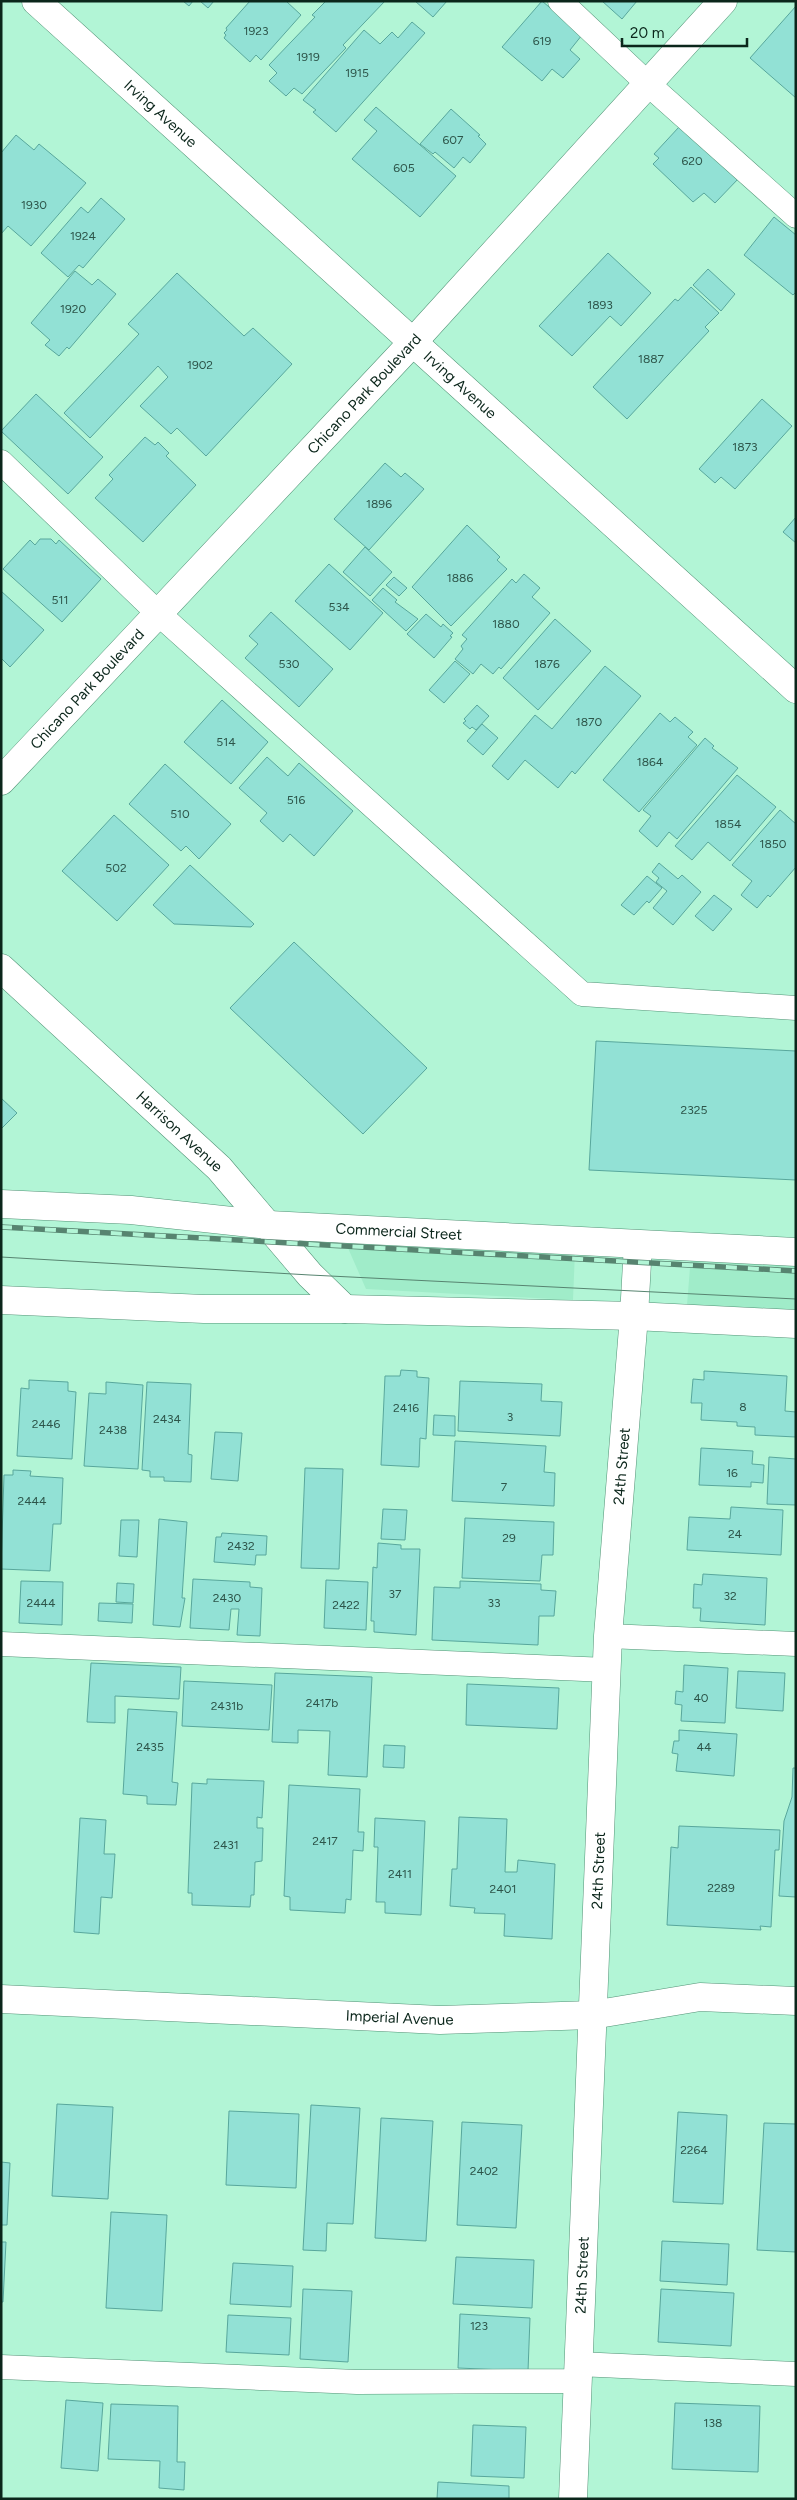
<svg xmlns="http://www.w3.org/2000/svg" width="797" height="2500" font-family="Figtree,sans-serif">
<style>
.built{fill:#a0ecc9}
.building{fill:#92e1d5;stroke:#58a79c}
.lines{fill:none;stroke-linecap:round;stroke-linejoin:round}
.service-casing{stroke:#529376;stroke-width:25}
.minor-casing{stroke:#529376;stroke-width:29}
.tertiary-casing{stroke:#529376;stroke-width:29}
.secondary-casing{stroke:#529376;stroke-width:29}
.primary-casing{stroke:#529376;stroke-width:29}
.service{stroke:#fff;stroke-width:24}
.minor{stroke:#fff;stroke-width:28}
.tertiary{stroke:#fff;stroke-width:28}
.secondary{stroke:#fff;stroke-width:28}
.primary{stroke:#fff;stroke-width:28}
.tram{stroke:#578470;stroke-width:1}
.rail-casing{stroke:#578470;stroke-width:5.5}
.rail{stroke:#b2f5d6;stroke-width:4;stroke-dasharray:11;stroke-linecap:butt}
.labels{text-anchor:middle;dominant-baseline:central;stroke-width:4;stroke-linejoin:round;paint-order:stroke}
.number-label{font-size:12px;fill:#2d554a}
.street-label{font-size:15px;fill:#0b261b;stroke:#b2f5d6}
</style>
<rect width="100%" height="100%" fill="#b2f5d6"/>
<path class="built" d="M344 1239 575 1251 573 1300 366 1289Z
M691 1255 796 1260V1310L687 1305Z"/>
<path class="building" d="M183 1H193L189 6Z
M200 1H214L208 8Z
M250 1H286L301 15 261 60 256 55 250 62 224 38 226 35 224 33 227 30 226 28Z
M326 1H385L343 45 346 48 302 94 294 88 286 96 269 81 277 73 269 65 315 17 312 15Z
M415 1H447L433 17Z
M542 1 582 35 570 50 580 59 563 78 552 69 542 81 502 47Z
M602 1H637L622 19Z
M796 6V98L750 58Z
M412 22 425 33 336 132 313 112 316 110 303 100 364 30 380 44 392 32 398 38Z
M376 107 456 176 420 217 352 159 377 131 364 120Z
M451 109 480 135 478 136 486 144 470 163 463 157 454 168 435 152 433 154 420 144Z
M679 127 739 178 715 203 704 193 693 202 653 164 659 158 654 154Z
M16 135 34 150 39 144 86 183 31 246 8 226 1 234V153Z
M101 198 125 219 83 268 79 265 68 277 41 253 81 207 88 213Z
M774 217 796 235V292L793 295 744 255Z
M608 253 651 293 621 326 610 316 572 356 539 326Z
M708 269 735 294 721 311 693 285Z
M75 271 92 285 98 279 116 294 69 349 67 347 59 356 45 345 50 340 31 323Z
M177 273 244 336 253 328 292 364 206 456 177 428 171 434 140 406 168 377 158 366 90 438 64 413 139 334 128 324Z
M691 287 719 313 705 327 709 331 627 419 593 387 675 299 678 301Z
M36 394 103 457 68 494 1 431Z
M762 399 792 426 735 489 721 477 715 483 699 469Z
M145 437 155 445 158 442 169 453 166 456 196 485 143 542 95 498 113 479 109 475Z
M385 463 401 477 405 473 424 489 369 550 334 519Z
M796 517V543L783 532Z
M467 525 500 557 497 560 507 569 451 626 412 587Z
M40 539H51L56 544 59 540 101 579 62 622 3 569 30 540 35 545Z
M365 547 392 572 370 596 343 572Z
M329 564 383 613 350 650 295 601Z
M524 574 540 588 532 597 550 613 501 669 499 667 493 674 481 664 473 674 455 659 463 649 461 646 467 639 462 635 512 579 516 583Z
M394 577 407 588 399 596 386 585Z
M383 588 397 600 395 602 418 619 406 631 372 600Z
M1 591 44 630 10 667 1 658Z
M271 612 333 669 299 707 245 658 258 644 249 636Z
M426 614 441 627 443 624 453 633 450 636 452 637 434 658 407 634Z
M555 619 591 651 538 710 503 678Z
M455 661 470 674 444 703 429 690Z
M605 666 641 696 575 774 572 771 558 788 525 760 508 780 492 766 535 715 552 729Z
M222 700 268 742 231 784 184 742Z
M477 705 489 716 476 730 472 727 470 729 463 723 466 721 464 719Z
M660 713 670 722 675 717 693 732 688 737 697 745 639 812 603 780Z
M482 724 498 738 483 755 467 741Z
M705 738 714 746 712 748 738 768 677 839 669 832 657 847 639 831 651 816 643 810Z
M267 757 288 776 299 763 353 811 314 856 290 834 283 842 260 821 267 813 239 788Z
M165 764 231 824 199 859 186 846 181 851 129 804Z
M737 775 776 807 730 861 708 842 692 860 675 846Z
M780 810 796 824V867L770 897 768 895 757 908 741 895 752 881 732 865Z
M114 815 169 865 117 921 62 871Z
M659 863 678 879 682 875 701 892 673 925 653 908 667 891 656 882 659 878 652 872Z
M190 865 254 924 251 927 174 924 153 905Z
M647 876 662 888 649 903 647 901 634 915 621 905Z
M714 895 732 909 713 931 695 916Z
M294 942 427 1068 363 1134 230 1008Z
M596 1041 796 1051V1180L589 1170Z
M1 1098 17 1113 1 1129Z
M401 1370 417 1371V1377L429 1378 426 1439 420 1438 419 1467 381 1465 385 1376H400Z
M704 1371 787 1376 785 1411 796 1412V1437L755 1435V1427L737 1426V1422L701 1420 702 1403H691L693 1379 704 1380Z
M29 1380 68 1382V1391L76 1392 72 1459 17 1456 21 1388 29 1389Z
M460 1381 542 1384 541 1401 562 1402 560 1436 458 1431Z
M106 1382 143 1385 138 1469 84 1466 89 1393 106 1394Z
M147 1382 191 1384 188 1454 192 1455 191 1482 164 1481V1477H150V1471L142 1470Z
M434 1415 455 1416V1436L433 1435Z
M215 1432 242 1433 238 1481 211 1479Z
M455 1441 546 1446 544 1472 555 1473 554 1506 452 1501Z
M701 1448 753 1451 752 1464 764 1465 763 1483 751 1482V1487L699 1485Z
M769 1457 796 1459V1505L767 1504Z
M305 1468 343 1469 339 1569 301 1568Z
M13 1470 31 1471 30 1476 63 1478 61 1524H53L50 1571 1 1569 4 1475H13Z
M731 1507 783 1510 781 1555 687 1550 689 1517 730 1519Z
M383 1509 407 1510 405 1540 381 1539Z
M465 1518 554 1522 553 1555H542L540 1581 462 1578Z
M159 1519 187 1522 182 1598H185L180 1627 153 1625Z
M121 1520H139L137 1557 119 1556Z
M222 1533 267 1536 266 1555H256L255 1565 214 1562 216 1537H221Z
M378 1543 401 1545V1549H420L416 1635 374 1632V1621H371L373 1567 377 1568Z
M703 1574 767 1578 765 1625 700 1621 701 1608H693L694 1584 702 1585Z
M193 1579 250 1582V1587L262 1588 260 1636 237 1635 239 1609H231L229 1630 190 1628Z
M326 1580 368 1582 366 1630 324 1628Z
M21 1581 63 1582 62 1625 19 1623Z
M460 1581 541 1584V1590L556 1591 554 1616H539L538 1645 432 1640 434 1587 460 1588Z
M117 1583 134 1584 133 1603 116 1602Z
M99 1603 133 1604 132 1623 98 1621Z
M91 1663 181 1667 179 1699 115 1696V1723L87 1722Z
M684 1665 728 1668 725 1723 681 1721 682 1705 675 1704 676 1691 683 1692Z
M738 1671 785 1673 783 1711 736 1708Z
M275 1673 372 1677 367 1777 328 1775 330 1731 298 1730V1743L272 1742Z
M184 1681 272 1685 269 1730 182 1726Z
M467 1684 559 1688 557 1729 466 1725Z
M128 1709 177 1712 172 1782 178 1783 176 1805 147 1804V1796L123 1794Z
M679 1730 737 1734 734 1776 676 1771 678 1754 672 1753 674 1741H679Z
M384 1745 405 1746 404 1768 383 1767Z
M793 1768H796V1897L779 1896 784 1821 792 1797Z
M207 1779 264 1781 262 1818 257 1817V1828H263L262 1861 255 1862 254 1895H251L250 1907 192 1905V1893H188L192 1783 207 1784Z
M289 1785 360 1789 358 1832H364L363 1851 353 1850 351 1900 346 1899 345 1913 290 1910V1897L284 1896Z
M459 1817 507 1819 505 1872H517L518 1860 555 1864 552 1939 504 1936 505 1914 474 1913 475 1908 450 1906 452 1869H457Z
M80 1818 106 1820 104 1854H115L112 1898 101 1897 99 1934 74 1932Z
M375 1818 425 1821 421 1915 385 1913V1902H376L378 1847H374Z
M679 1826 780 1830 779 1850H775L771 1927 760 1926 761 1930 667 1925 671 1847 678 1848Z
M57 2104 113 2107 108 2199 52 2196Z
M311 2105 360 2108 353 2224 327 2223 326 2251 303 2250Z
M229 2111 299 2114 296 2188 226 2185Z
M678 2112 727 2115 723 2204 673 2202Z
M381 2118 433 2121 426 2241 375 2238Z
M462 2122 522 2125 516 2228 457 2225Z
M764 2123 796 2124V2252L757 2250Z
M1 2162 10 2163 7 2225H1Z
M111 2212 167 2215 162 2311 106 2308Z
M662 2241 729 2244 727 2285 660 2281Z
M1 2242H6L3 2302H1Z
M456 2257 534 2260 532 2308 453 2304Z
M233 2263 293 2266 291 2307 230 2304Z
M303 2289 352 2291 348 2362 300 2359Z
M661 2289 734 2293 731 2346 658 2342Z
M460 2314 530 2318 528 2371 458 2368Z
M228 2315 291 2318 289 2355 226 2352Z
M66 2400 103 2403 98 2471 61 2468Z
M675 2403 760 2406 758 2472 672 2469Z
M111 2404 178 2406 177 2462H185L184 2490 159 2488 160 2461 108 2459Z
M473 2425 526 2427 524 2478 471 2476Z
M438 2482 509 2486V2499H437Z"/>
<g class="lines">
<g class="service-casing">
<path id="service" d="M560 1 648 84 796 216
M1 462 160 615 582 994 796 1008
M608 1636 796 1644
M1 1644 607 1670
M578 2364 796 2374
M1 2367 357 2382 577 2381"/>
</g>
<g class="minor-casing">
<g id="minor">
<path id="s1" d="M36 1 796 689"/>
</g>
</g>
<g class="tertiary-casing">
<g id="tertiary">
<path id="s2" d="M1 968 219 1168 310 1275 345 1309"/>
<path id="s3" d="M573 2499 608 1636 634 1316 638 1245"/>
</g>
</g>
<g class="secondary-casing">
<g id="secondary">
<path id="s4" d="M1 781 413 342 723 1"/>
<path id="s5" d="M1 1204 131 1210 269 1225 796 1252"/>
<path d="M1 1300 204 1309H345L634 1316 796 1324"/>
</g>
</g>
<g class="primary-casing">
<g id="primary">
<path id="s6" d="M1 1999 440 2020 592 2015 700 1997 796 2001"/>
</g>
</g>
<use href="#service" class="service"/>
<use href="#minor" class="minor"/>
<use href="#tertiary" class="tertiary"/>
<use href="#secondary" class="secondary"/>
<use href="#primary" class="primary"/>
<path class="tram" d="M1 1257 310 1275 796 1299"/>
<g class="rail-casing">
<path id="rail" d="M1 1227 796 1271"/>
</g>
<use href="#rail" class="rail"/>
</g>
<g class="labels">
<g class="number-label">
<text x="256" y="31">1923</text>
<text x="542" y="41">619</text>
<text x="308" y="57">1919</text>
<text x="357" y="73">1915</text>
<text x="453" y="140">607</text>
<text x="692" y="161">620</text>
<text x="404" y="168">605</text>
<text x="34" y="205">1930</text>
<text x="83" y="236">1924</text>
<text x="600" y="305">1893</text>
<text x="73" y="309">1920</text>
<text x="651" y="359">1887</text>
<text x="200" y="365">1902</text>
<text x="745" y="447">1873</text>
<text x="379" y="504">1896</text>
<text x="460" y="578">1886</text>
<text x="60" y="600">511</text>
<text x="339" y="607">534</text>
<text x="506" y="624">1880</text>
<text x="289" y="664">530</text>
<text x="547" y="664">1876</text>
<text x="589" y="722">1870</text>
<text x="226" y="742">514</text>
<text x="650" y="762">1864</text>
<text x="296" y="800">516</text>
<text x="180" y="814">510</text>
<text x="728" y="824">1854</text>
<text x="773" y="844">1850</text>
<text x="116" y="868">502</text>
<text x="694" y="1110">2325</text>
<text x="743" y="1407">8</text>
<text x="406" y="1408">2416</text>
<text x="510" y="1417">3</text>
<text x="167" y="1419">2434</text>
<text x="46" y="1424">2446</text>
<text x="113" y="1430">2438</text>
<text x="732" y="1473">16</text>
<text x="504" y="1487">7</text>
<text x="32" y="1501">2444</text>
<text x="735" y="1534">24</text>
<text x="509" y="1538">29</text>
<text x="241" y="1546">2432</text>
<text x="395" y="1594">37</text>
<text x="730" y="1596">32</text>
<text x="227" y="1598">2430</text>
<text x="41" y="1603">2444</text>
<text x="494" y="1603">33</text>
<text x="346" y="1605">2422</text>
<text x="701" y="1698">40</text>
<text x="322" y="1703">2417b</text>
<text x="227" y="1706">2431b</text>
<text x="150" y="1747">2435</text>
<text x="704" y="1747">44</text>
<text x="325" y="1841">2417</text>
<text x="226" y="1845">2431</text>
<text x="400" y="1874">2411</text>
<text x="721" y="1888">2289</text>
<text x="503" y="1889">2401</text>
<text x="694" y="2150">2264</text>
<text x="484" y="2171">2402</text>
<text x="479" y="2326">123</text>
<text x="713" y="2423">138</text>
</g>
<g class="street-label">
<text stroke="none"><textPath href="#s1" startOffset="168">Irving Avenue</textPath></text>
<text stroke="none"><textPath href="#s1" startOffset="572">Irving Avenue</textPath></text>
<text stroke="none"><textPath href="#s4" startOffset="531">Chicano Park Boulevard</textPath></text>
<text stroke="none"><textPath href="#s4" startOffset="126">Chicano Park Boulevard</textPath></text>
<text stroke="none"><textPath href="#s2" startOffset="242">Harrison Avenue</textPath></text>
<text stroke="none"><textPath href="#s5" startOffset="399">Commercial Street</textPath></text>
<text stroke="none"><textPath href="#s3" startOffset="1034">24th Street</textPath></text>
<text stroke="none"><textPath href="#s3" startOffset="629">24th Street</textPath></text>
<text stroke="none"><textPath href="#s6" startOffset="399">Imperial Avenue</textPath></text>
<text stroke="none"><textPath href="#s3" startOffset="224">24th Street</textPath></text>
</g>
</g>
<rect width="797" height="2500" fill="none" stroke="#0b261b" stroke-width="5"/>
<path d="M622 38v8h125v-8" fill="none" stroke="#0b261b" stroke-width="2.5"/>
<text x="630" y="38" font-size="15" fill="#0b261b" stroke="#b2f5d6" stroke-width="4" paint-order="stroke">20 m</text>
</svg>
